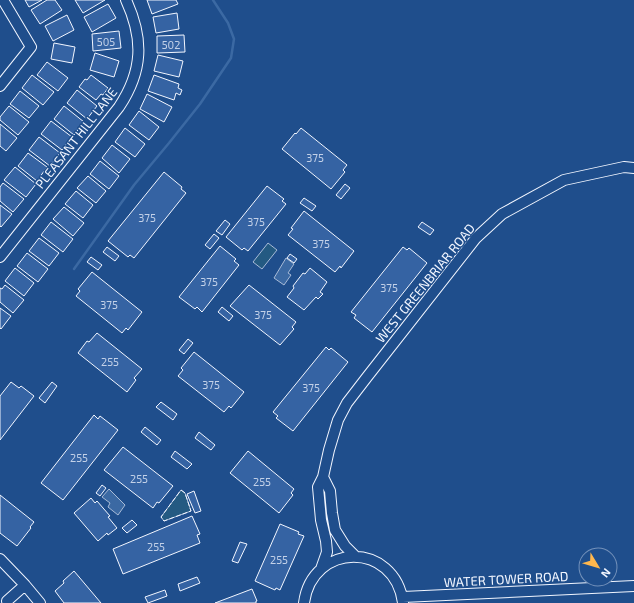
<svg xmlns="http://www.w3.org/2000/svg" width="634" height="603" font-family="'Exo 2',sans-serif">
<style>
.green{fill:#245a82;stroke:#a8bbd7}
.water{fill:#3b69a3;stroke:#a8bbd7}
.lines{fill:none;stroke-linecap:round;stroke-linejoin:round}
.stream{stroke:#3b69a3;stroke-width:2.5}
.building{fill:#3563a3;stroke:#f2f6ff}
.minor-casing{stroke:#f2f6ff;stroke-width:12}
.minor{stroke:#1f4e8c;stroke-width:10}
.fence{stroke:#f2f6ff;stroke-width:1;stroke-dasharray:5 2;stroke-linecap:butt}
.labels{text-anchor:middle;dominant-baseline:central;stroke-width:3;stroke-linejoin:round;paint-order:stroke}
.number-label{font-size:11px;fill:#c3d1e8}
.street-label{font-size:13px;fill:#f2f6ff;stroke:#1f4e8c}
</style>
<rect width="100%" height="100%" fill="#1f4e8c"/>
<path class="green" d="M268 243 277 250 262 269 253 262Z
M181 490 185 493 191 511 164 521 161 517Z"/>
<path class="water" d="M286 258 294 264 288 273 291 275 284 285 274 278Z
M109 489 125 505 118 515 108 507 110 503 102 497Z"/>
<g class="lines">
<path class="stream" d="M74 269 134 185 169 143 200 104 231 58 234 39 228 23 213 0"/>
</g>
<path class="building" d="M25 0H42L29 7Z
M47 0H55L62 10 40 24 31 10Z
M75 0H105L83 13Z
M147 0H176L178 4 152 14Z
M108 4 116 18 92 32 84 17Z
M177 13 179 29 156 33 153 17Z
M67 15 74 30 53 41 45 26Z
M119 31 121 48 93 51 92 34Z
M184 35 185 52 157 53V36Z
M54 43 75 47 72 63 51 59Z
M95 53 119 61 114 77 90 70Z
M158 55 183 61 179 77 154 71Z
M47 62 68 78 58 91 37 75Z
M32 75 54 92 43 105 22 88Z
M91 75 108 88 103 95 101 94 96 100 79 87 85 79 87 80Z
M154 75 179 84 178 88 182 90 180 95 176 93 174 100 148 91Z
M77 90 97 106 87 119 67 103Z
M20 91 39 106 29 118 10 104Z
M147 94 172 107 164 122 140 109Z
M9 106 29 122 18 135 0 120V117Z
M64 106 84 122 74 135 54 119Z
M139 111 159 127 149 140 129 125Z
M51 121 72 137 62 150 41 134Z
M0 124 17 138 6 151 0 146Z
M125 128 145 144 135 157 115 142Z
M301 128 347 165 343 170 345 172 331 189 282 149 295 133 296 134Z
M39 137 60 153 50 166 29 150Z
M112 145 130 159 119 173 102 158Z
M28 153 47 167 37 181 18 166Z
M100 161 119 176 109 189 90 174Z
M15 167 36 184 26 197 4 180Z
M164 172 182 187 181 189 186 193 134 258 130 255 128 257 108 241Z
M88 176 106 191 96 203 77 188Z
M3 183 24 199 13 212 0 201V187Z
M345 184 350 188 341 199 336 195Z
M267 186 284 199 282 201 286 204 248 251 244 248 242 250 226 237Z
M76 191 93 205 83 218 65 204Z
M304 198 316 206 312 211 300 203Z
M0 205 12 214 1 227 0 226Z
M64 207 84 223 73 236 53 219Z
M304 211 354 251 341 268 340 266 335 272 288 235 293 229 291 228Z
M225 220 230 224 222 235 216 231Z
M51 222 73 239 63 252 41 235Z
M422 222 434 230 430 235 418 227Z
M214 234 219 238 210 249 205 245Z
M39 238 59 253 49 266 29 251Z
M220 246 236 259 234 261 239 265 202 312 197 307 195 309 179 297Z
M107 247 119 256 115 261 103 252Z
M403 247 407 250 409 248 427 263 372 332 354 318 356 315 351 312Z
M27 253 48 269 38 282 17 266Z
M290 254 297 259 294 263 287 258Z
M91 257 102 265 98 270 87 262Z
M15 268 34 283 24 296 5 281Z
M310 268 327 282 320 292 323 294 318 299 316 297 304 310 287 297 294 288 293 286 303 273 305 274Z
M92 272 142 312 128 330 126 328 122 333 76 296 80 291 78 289Z
M5 285 24 300 13 313 0 302V288L2 289Z
M249 285 296 322 292 327 294 329 280 345 230 306Z
M222 307 233 316 229 321 218 312Z
M0 308 11 316 1 329 0 328Z
M97 333 142 369 134 378 136 380 127 392 78 353 87 341 89 342Z
M188 339 193 343 184 354 179 350Z
M326 347 329 350 331 348 348 362 293 431 276 418 278 416 273 412Z
M194 352 244 392 231 408 229 406 224 412 178 376 183 370 181 368Z
M11 382 19 388 21 386 34 396 0 440V396Z
M52 382 57 386 45 403 39 398Z
M161 402 177 414 173 420 156 407Z
M94 415 98 419 100 416 118 430 63 500 41 483Z
M145 427 161 440 157 445 141 432Z
M199 432 215 445 211 450 195 438Z
M123 447 173 486 159 503 157 502 153 508 104 470Z
M175 451 192 464 187 469 171 457Z
M248 451 294 489 291 493 293 495 279 513 230 473Z
M102 485 106 488 100 496 96 493Z
M194 491 201 511 195 513 187 494Z
M0 495 34 522 30 527 31 528 17 546 0 533Z
M91 498 95 503 97 501 110 516 108 517 117 528 108 535 107 533 98 541 74 513Z
M192 516 200 534 197 535 200 543 123 574 113 549Z
M132 520 137 525 127 533 122 528Z
M280 524 299 532 298 534 304 536 280 590 276 588 275 590 255 581Z
M240 542 247 544 238 563 232 561Z
M74 571 101 603H64L55 591 64 583 63 581Z
M197 577 200 583 180 591 178 584Z
M252 589 257 601H256V603H215Z
M165 590 167 596 148 603 145 597Z"/>
<g class="lines">
<g class="minor-casing">
<path id="minor" d="M0 86 31 47 3 0
M0 257 119 107C143 71 144 39 126 0
M323 477 330 491 332 513 335 530 345 546 355 556
M0 559 25 585 40 603
M321 569 327 552 326 541 321 520 318 487 323 477 329 450 338 420 347 403 367 377 476 238 502 214 564 180 624 167 634 168
M403 597 634 586
M7 601 25 585
M304 603C312 542 395 541 403 603"/>
</g>
<use href="#minor" class="minor"/>
<path class="fence" d="M181 490 185 493 191 511 164 521 161 517Z"/>
</g>
<g class="labels">
<g class="number-label">
<text x="106" y="41">505</text>
<text x="171" y="44">502</text>
<text x="315" y="157">375</text>
<text x="147" y="217">375</text>
<text x="256" y="221">375</text>
<text x="321" y="243">375</text>
<text x="209" y="281">375</text>
<text x="389" y="287">375</text>
<text x="109" y="304">375</text>
<text x="263" y="314">375</text>
<text x="110" y="361">255</text>
<text x="211" y="384">375</text>
<text x="311" y="387">375</text>
<text x="79" y="457">255</text>
<text x="139" y="478">255</text>
<text x="262" y="481">255</text>
<text x="156" y="546">255</text>
<text x="279" y="559">255</text>
</g>
<g class="street-label">
<text transform="translate(76 138) rotate(-52)">PLEASANT HILL LANE</text>
<text transform="translate(425 283) rotate(-51)">WEST GREENBRIAR ROAD</text>
<text transform="translate(506 579) rotate(-3)">WATER TOWER ROAD</text>
</g>
</g>
<g transform="translate(598 567) rotate(128)"><circle r="19" fill="#1f4e8c" stroke="#7391ba"/>
<path d="M0-3L7 15L0 10L-7 15Z" fill="#ffb74d"/>
<text y="-6" font-size="11" font-weight="bold" text-anchor="middle" fill="#f2f6ff">N</text>
</g>
</svg>
